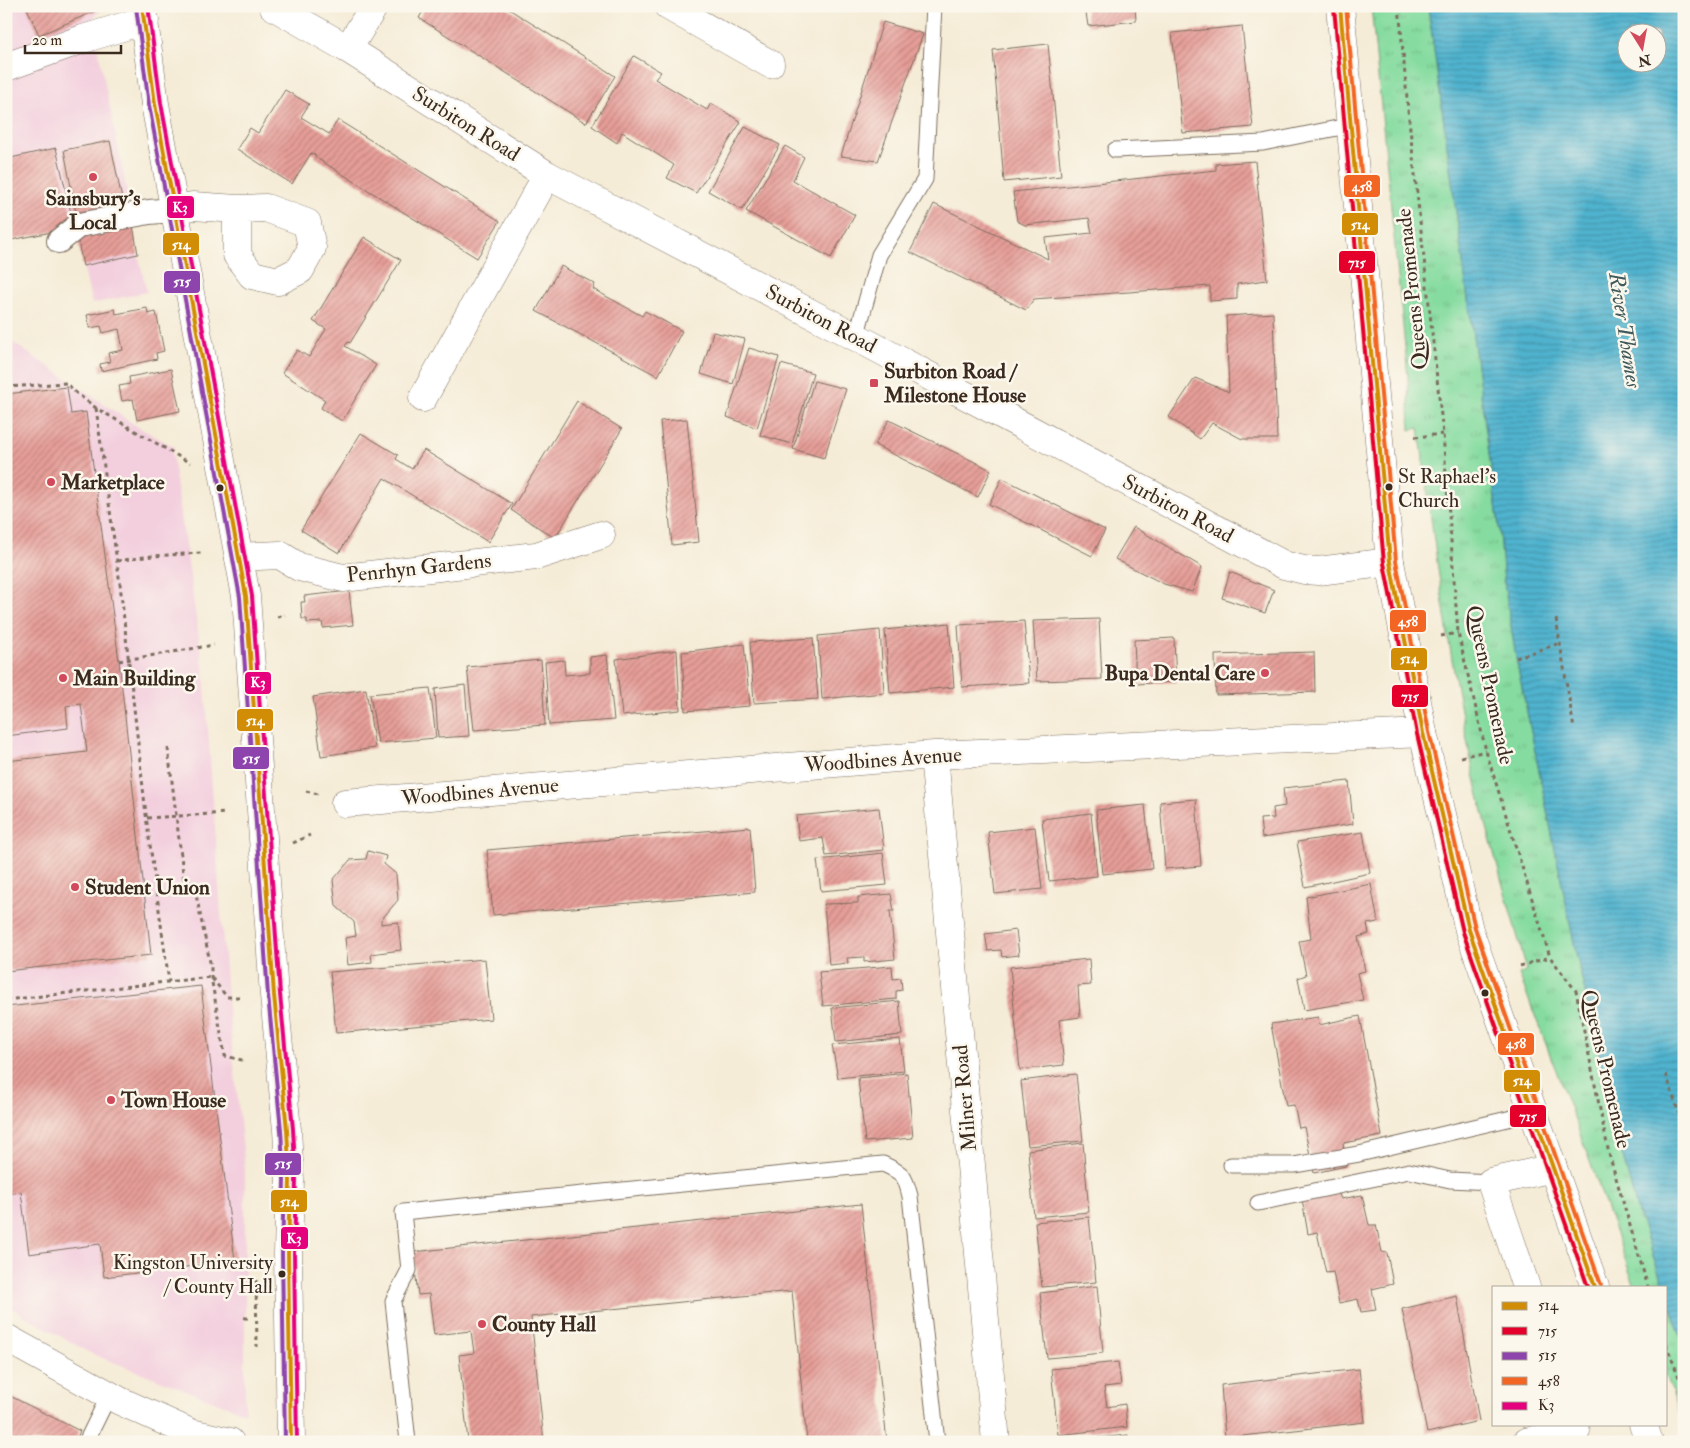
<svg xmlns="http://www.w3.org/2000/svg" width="1690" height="1448" font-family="'IM FELL Double Pica',serif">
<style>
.built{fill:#f3cfde}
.park{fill:url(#park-tufts);stroke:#60835f}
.water{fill:url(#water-rules);stroke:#466e76;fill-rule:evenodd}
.building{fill:url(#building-hatch)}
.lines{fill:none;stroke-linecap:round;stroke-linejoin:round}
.service-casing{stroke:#7c6e5f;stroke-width:17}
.pedestrian-casing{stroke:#7c6e5f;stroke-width:26}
.minor-casing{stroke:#7c6e5f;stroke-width:29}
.tertiary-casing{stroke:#7c6e5f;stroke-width:29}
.secondary-casing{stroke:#7c6e5f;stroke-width:29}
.primary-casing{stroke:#7c6e5f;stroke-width:29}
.path{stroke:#7c6e5f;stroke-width:3;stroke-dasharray:4 4;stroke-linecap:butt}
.service{stroke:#fff;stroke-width:15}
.pedestrian{stroke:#fff;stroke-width:24}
.minor{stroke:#fff;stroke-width:28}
.tertiary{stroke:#fff;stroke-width:28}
.secondary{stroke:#fff;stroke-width:28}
.primary{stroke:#fff;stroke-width:28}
.bus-1-casing{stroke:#fbf7ec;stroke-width:8}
.bus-2-casing{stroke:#fbf7ec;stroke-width:8}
.bus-3-casing{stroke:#fbf7ec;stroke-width:8}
.bus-4-casing{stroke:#fbf7ec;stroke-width:8}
.bus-5-casing{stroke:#fbf7ec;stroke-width:8}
.bus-1{stroke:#d18d06;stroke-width:4}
.bus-2{stroke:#e4002b;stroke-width:4}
.bus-3{stroke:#8e44ad;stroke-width:4}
.bus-4{stroke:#f26522;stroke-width:4}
.bus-5{stroke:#e5007d;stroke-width:4}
.poi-dot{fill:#d1495b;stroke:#fbf7ec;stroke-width:2}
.bus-dot{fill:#3b2a1e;stroke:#fbf7ec;stroke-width:2}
.labels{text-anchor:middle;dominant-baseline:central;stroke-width:5;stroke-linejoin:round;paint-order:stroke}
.bus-label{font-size:20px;fill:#3b2a1e;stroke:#fbf7ec;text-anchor:start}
.street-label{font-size:21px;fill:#3b2a1e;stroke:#fbf7ec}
.poi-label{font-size:21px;font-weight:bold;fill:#3b2a1e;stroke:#fbf7ec;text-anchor:start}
.water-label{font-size:22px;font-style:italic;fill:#425a5c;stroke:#fbf7ec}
.line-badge{stroke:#fbf7ec;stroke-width:2}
.badge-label{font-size:14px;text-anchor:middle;font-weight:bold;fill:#fff}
</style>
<defs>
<pattern id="park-tufts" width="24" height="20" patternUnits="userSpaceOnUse" patternTransform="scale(1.25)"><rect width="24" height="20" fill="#86dca0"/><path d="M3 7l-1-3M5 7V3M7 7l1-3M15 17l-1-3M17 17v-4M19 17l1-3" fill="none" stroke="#75bd89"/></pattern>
<pattern id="water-rules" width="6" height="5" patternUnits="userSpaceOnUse" patternTransform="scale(1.25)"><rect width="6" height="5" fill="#50b3cf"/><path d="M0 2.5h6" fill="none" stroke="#4492a7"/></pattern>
<pattern id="building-hatch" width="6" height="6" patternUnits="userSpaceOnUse" patternTransform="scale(1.25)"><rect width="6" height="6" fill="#e79e99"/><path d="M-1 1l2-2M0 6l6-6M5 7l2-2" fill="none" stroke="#bc817c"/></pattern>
</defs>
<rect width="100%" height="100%" fill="#fbf7ec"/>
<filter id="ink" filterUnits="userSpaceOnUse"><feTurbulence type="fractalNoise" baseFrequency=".02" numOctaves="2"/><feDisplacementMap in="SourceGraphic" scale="10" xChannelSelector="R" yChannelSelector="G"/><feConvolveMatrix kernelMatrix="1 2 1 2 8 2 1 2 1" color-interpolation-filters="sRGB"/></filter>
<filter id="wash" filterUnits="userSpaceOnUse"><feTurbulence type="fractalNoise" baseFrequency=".0096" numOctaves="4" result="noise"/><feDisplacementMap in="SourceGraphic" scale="20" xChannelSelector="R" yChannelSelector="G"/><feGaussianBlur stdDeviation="1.12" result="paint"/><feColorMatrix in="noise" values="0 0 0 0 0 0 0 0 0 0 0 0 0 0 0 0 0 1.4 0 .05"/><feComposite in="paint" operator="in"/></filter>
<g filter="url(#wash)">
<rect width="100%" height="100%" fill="#f5ecd7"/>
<path class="built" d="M6 6H104L92 19 129 202 6 228Z
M138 254 147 292 92 304 83 266Z
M6 338 138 427 175 447 172 453 204 672 227 997 245 1168V1413L90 1353 6 1305Z"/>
<path class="park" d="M1371 6H1428L1500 534 1504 582 1516 658 1575 948 1615 1127 1637 1210 1664 1287H1635L1575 1120 1519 974 1527 970C1508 902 1487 834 1472 765 1448 654 1434 541 1419 428L1410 430 1408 377Z
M1666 1294 1684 1345V1424L1666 1375Z"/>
<path class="water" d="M1428 6H1684V1345L1666 1294V1287H1664L1637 1210 1615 1127 1575 948 1516 658 1504 582 1500 534ZM1628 32H1658V62H1628Z"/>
<g id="blocks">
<path class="building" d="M26 6H107L39 35Z
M426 6H504L615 76 586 123 419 18Z
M1085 6H1135L1136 21 1088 26Z
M883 22 923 34 878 161 841 156Z
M1242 26 1253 127 1183 133 1172 33Z
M1048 44 1061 176 1004 182 993 50Z
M634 56 661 72 655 79 707 110 711 103 741 122 696 193 667 178 674 165 622 132 617 143 592 126Z
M285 90 309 104 301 117 329 134 338 120 500 221 477 258 315 157 316 155 311 153 292 184 237 149 250 128 258 133Z
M745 127 780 145 742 210 708 191Z
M110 141 123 204 76 213 64 150Z
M785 146 804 157 793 180 855 215 831 258 746 211Z
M56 148 73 222 67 229 6 241V159Z
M1255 161 1267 280 1237 284V299L1210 301V286L1034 299 1026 310 910 252 934 204 1048 259 1045 238 1092 233 1089 218 1025 225 1017 221 1013 192 1216 170V164Z
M132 220 138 254 83 266 76 232Z
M364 237 401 260 350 343 348 342 345 346 376 365 342 421 321 408 325 400 282 373 297 350 309 357 326 329 313 321Z
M561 266 595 284 593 289 642 316 645 311 682 331 658 376 536 311Z
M147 308 148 314 156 312 164 351 156 353 157 359 101 371 100 364 110 362 108 353 123 350 119 329 103 333 101 326 90 328 87 315 115 309 116 314Z
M1273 313 1277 439H1242L1212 423 1200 439 1169 417 1195 378 1229 392 1226 316Z
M713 332 745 339 733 384 701 374Z
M749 348 779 357 757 428 727 417Z
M781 364 813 373 792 444 760 435Z
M171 369 180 411 137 420 133 399 122 401 119 386 130 384 129 377Z
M814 381 846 389 824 458 793 449Z
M67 387 71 414 86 412 119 661 151 955 6 971V761L87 752 81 704 66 706 68 728 6 736V394Z
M577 401 622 429 555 538 511 510Z
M687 419 699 542 672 545 660 421Z
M889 420 991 470 978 497 875 445Z
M361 433 398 455 396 459 412 469 424 450 512 504 488 542 384 478 339 553 301 530Z
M1002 478 1105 530 1092 556 989 504Z
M1134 527 1202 567 1192 592 1164 584 1115 559Z
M1230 572 1274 590 1265 613 1222 598Z
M349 591 353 625 323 628 322 622 307 623V619H302L301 602H305L304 596Z
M1099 619 1102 679 1037 681 1033 621Z
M1024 621 1029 683 962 687 958 625Z
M949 623 954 687 890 693 885 630Z
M880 630 884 693 822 699 818 636Z
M813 638 818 699 754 703 750 642Z
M1174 638 1176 682 1136 684 1134 640Z
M744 644 750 706 685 711 682 652Z
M677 650 680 710 622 716 616 659Z
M1314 652 1315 692 1216 695 1215 655Z
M607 655 614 720 549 725 545 662 564 660 565 675 590 673V657Z
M541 660 545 725 474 730 467 667Z
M465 685 469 736 438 738 435 689Z
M430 688 436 738 378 743 370 694Z
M366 689 375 748 321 756 313 697Z
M1349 781 1353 824 1262 838 1260 819 1274 818 1273 808 1285 806 1283 788Z
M1196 799 1201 866 1165 869 1160 802Z
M1145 805 1152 869 1102 874 1096 810Z
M879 808 884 850 826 856 823 838 799 841 796 816Z
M1091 813 1097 876 1049 881 1042 819Z
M750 827 755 892 493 915 487 850Z
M1035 827 1042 889 995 894 988 832Z
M1363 832 1370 873 1305 887 1297 842Z
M368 851 386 856 384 864 396 874 398 900 381 920V924L398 922 401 950 371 954 372 962 348 965 345 938 356 936 354 922 336 906 333 880 350 860 366 859Z
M883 853 887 885 821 891 817 860Z
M1371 884 1378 922 1367 924 1369 934 1358 937 1365 971 1357 973 1363 1000 1304 1010 1298 978 1306 975 1299 941 1311 939 1306 897Z
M891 894 894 911H890L895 959 864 962V957L847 958 848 963 829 965 824 904 858 903V897Z
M1016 930 1019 955 1002 957 1001 950 988 951 985 934Z
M485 959 491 1019 336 1033 330 972Z
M1089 959 1091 985 1078 986 1080 1017 1059 1020 1064 1065 1020 1070 1010 967Z
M892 966 893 979 901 978 902 990 896 991V999L823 1006 819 972Z
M201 986 235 1261 104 1277 100 1244 29 1254 21 1192 6 1194V1007Z
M899 1001 902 1035 836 1042 832 1008Z
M1360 1016 1382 1136 1343 1143 1346 1166 1314 1173 1304 1127 1299 1128 1294 1105 1286 1106 1271 1024 1318 1017 1319 1025Z
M900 1039 904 1071 838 1078 832 1045Z
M907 1073 913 1138 865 1142 858 1078Z
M1076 1074 1083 1141 1028 1146 1021 1081Z
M1083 1143 1089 1212 1034 1217 1028 1150Z
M1339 1194 1341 1199 1362 1195 1369 1225H1376L1382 1252 1387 1253 1393 1284 1372 1289 1376 1310 1361 1312 1358 1299 1339 1303 1333 1272 1326 1273 1317 1232 1308 1234 1302 1199Z
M861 1204 887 1442H807L792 1291 531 1317 544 1442H468L459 1355 474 1353 471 1331 434 1335 429 1294 418 1295 413 1252Z
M1089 1217 1096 1282 1042 1287 1035 1222Z
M1097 1286 1103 1353 1047 1358 1040 1293Z
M1457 1296 1479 1421 1427 1433 1402 1309Z
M1118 1362 1121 1385 1104 1387 1107 1407 1125 1404 1127 1427 1058 1435 1051 1369Z
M1359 1369 1365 1422 1225 1438 1221 1385Z
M6 1394 80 1431 75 1442H6Z
M1128 1435V1442H1078V1440Z"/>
</g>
</g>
<g filter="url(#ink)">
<use href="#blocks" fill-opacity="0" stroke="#7c6e5f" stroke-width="1"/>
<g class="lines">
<g class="service-casing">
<path id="service" d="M1115 150 1263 143 1352 125
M856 337 879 255 925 179 934 6
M1231 1165H1294L1359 1154 1533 1113
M1258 1203 1409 1171 1450 1180 1491 1182
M86 1442 109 1395
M408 1442 393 1301 409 1270 403 1212 883 1164C903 1173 905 1175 910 1196L937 1442"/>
</g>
<g class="pedestrian-casing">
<path id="pedestrian" d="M59 241 79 225 149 212 173 210"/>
</g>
<g class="minor-casing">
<path id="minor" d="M668 6 770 64
M348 49 374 6
M6 67 83 39 145 20
M173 210 193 206 237 209 266 208 307 223 312 248 300 270 278 281 252 275 237 255V209
M423 398 547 175
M239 557 280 555 299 567 343 578 536 556 601 535
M934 755 996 1442
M345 803 934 755 1423 733
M1526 1287 1491 1182 1553 1168
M1526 1442 1576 1431"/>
</g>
<g class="tertiary-casing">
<path id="tertiary" d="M6 1338 120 1401 191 1433 230 1442"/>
</g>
<g class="secondary-casing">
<path id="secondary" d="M273 6 348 49 547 175 856 337 1284 565 1304 570 1318 571 1390 562"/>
</g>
<g class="primary-casing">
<path id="primary" d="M142 6 155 104 246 596 274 995 287 1130 290 1180 288 1254 291 1442
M1340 6 1390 562 1423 733 1469 930 1595 1287
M1643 1424 1649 1442"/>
</g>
<path class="path" d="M1399 6 1408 110 1443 434 1458 633 1486 751 1550 957 1576 991 1609 1154 1648 1287
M6 387 67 383 75 392 96 408 190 463
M96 408 120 584 147 823 169 982
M1415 437 1443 434
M117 561 152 556 202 553
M277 617 285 615
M1556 619 1574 729
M1441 636 1458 633
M1516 658 1560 643
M119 661 214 645
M168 748 184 881 193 880 211 967V977L225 1056 246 1061
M1461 757 1486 751
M306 791 318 794
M147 818 226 813
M293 843 310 835
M1520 966 1550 957
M6 1000 211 977 227 997H241
M1666 1074 1684 1129
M256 1280 257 1347
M244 1318H248
M1666 1344 1684 1390"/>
<use href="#service" class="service"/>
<use href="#pedestrian" class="pedestrian"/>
<use href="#minor" class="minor"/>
<use href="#tertiary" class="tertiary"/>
<use href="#secondary" class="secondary"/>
<use href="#primary" class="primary"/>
<g class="bus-1-casing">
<path id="bus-1" d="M142 6 155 104 246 596 274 995 287 1130 290 1180 288 1254 291 1442
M1340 6 1390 562 1423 733 1469 930 1595 1287"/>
</g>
<g class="bus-2-casing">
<path id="bus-2" d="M1334 7 1384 563 1417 734 1463 932 1588 1287"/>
</g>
<g class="bus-3-casing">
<path id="bus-3" d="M136 7 149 105 240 597 268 995 281 1130 284 1180 282 1254 285 1442"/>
</g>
<g class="bus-4-casing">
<path id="bus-4" d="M1346 6 1396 561 1429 732 1475 928 1601 1285"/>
</g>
<g class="bus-5-casing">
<path id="bus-5" d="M148 6 161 103 252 596 280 994 293 1129 296 1180 294 1254 297 1442"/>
</g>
<use href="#bus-1" class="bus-1"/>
<use href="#bus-2" class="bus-2"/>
<use href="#bus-3" class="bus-3"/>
<use href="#bus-4" class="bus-4"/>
<use href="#bus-5" class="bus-5"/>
</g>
</g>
<g class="poi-dot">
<circle cx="93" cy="177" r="5"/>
<rect x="869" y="378" width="10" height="10" rx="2.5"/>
<circle cx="51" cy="482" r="5"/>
<circle cx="1265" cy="673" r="5"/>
<circle cx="63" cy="678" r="5"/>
<circle cx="75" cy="887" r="5"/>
<circle cx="111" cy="1100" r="5"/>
<circle cx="482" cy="1324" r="5"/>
</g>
<g class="bus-dot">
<circle cx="1389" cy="487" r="4.5"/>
<circle cx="220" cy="488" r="4.5"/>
<circle cx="1485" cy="993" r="4.5"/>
<circle cx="282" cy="1274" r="4.5"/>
</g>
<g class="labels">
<g class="bus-label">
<text x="1398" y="476">St Raphael's<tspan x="1398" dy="24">Church</tspan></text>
<text x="273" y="1262" text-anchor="end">Kingston University<tspan x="273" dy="24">/ County Hall</tspan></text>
</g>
<g class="street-label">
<text transform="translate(466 124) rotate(32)">Surbiton Road</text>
<text transform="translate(1412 289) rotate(-96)">Queens Promenade</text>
<text transform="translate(821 319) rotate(28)">Surbiton Road</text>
<text transform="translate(1178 509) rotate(28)">Surbiton Road</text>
<text transform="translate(419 568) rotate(-6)">Penrhyn Gardens</text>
<text transform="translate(1490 685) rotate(78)">Queens Promenade</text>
<text transform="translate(883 760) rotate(-4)">Woodbines Avenue</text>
<text transform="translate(480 792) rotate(-5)">Woodbines Avenue</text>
<text transform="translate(1606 1069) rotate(77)">Queens Promenade</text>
<text transform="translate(965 1098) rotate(-95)">Milner Road</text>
</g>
<g class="poi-label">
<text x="93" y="198" text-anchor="middle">Sainsbury's<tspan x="93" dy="24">Local</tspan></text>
<text x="884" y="371">Surbiton Road /<tspan x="884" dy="24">Milestone House</tspan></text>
<text x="61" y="482">Marketplace</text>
<text x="1255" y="673" text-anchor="end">Bupa Dental Care</text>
<text x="73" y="678">Main Building</text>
<text x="85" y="887">Student Union</text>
<text x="121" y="1100">Town House</text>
<text x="492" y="1324">County Hall</text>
</g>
<g class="water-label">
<text transform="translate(1625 330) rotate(81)">River Thames</text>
</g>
</g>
<g class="line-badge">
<rect x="1343" y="174" width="38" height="24" rx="5" fill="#f26522"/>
<rect x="166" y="195" width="29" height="24" rx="5" fill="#e5007d"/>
<rect x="1341" y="212" width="38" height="24" rx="5" fill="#d18d06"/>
<rect x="162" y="232" width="38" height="24" rx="5" fill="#d18d06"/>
<rect x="1338" y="250" width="38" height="24" rx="5" fill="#e4002b"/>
<rect x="163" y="270" width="38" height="24" rx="5" fill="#8e44ad"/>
<rect x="1389" y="609" width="38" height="24" rx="5" fill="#f26522"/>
<rect x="1390" y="647" width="38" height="24" rx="5" fill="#d18d06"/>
<rect x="244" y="671" width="28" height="24" rx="5" fill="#e5007d"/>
<rect x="1391" y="684" width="38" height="24" rx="5" fill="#e4002b"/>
<rect x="236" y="708" width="38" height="24" rx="5" fill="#d18d06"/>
<rect x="232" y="746" width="38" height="24" rx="5" fill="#8e44ad"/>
<rect x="1497" y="1032" width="38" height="24" rx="5" fill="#f26522"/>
<rect x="1503" y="1069" width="38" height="24" rx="5" fill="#d18d06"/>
<rect x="1509" y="1104" width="38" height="24" rx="5" fill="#e4002b"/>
<rect x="264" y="1152" width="38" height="24" rx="5" fill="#8e44ad"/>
<rect x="270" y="1189" width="38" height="24" rx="5" fill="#d18d06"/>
<rect x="280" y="1226" width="29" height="24" rx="5" fill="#e5007d"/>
</g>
<g class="badge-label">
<text x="1362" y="191">458</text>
<text x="180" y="212">K3</text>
<text x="1360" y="229">514</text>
<text x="181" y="249">514</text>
<text x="1357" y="267">715</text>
<text x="182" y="286">515</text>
<text x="1408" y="626">458</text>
<text x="1409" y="663">514</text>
<text x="258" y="687">K3</text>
<text x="1410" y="701">715</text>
<text x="255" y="725">514</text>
<text x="251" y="763">515</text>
<text x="1516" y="1048">458</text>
<text x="1522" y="1085">514</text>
<text x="1528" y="1121">715</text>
<text x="283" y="1168">515</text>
<text x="289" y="1206">514</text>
<text x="294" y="1243">K3</text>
</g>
<rect width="1690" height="1448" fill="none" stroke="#fbf7ec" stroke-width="25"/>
<rect x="1492" y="1286" width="175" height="140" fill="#fbf7ec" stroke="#aea59a"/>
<rect x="1502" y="1302" width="25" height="8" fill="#d18d06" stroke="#aea59a"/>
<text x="1538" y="1310" font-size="15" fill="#3b2a1e">514</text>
<rect x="1502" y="1327" width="25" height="8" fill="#e4002b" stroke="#aea59a"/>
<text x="1538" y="1336" font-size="15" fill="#3b2a1e">715</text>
<rect x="1502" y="1352" width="25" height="8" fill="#8e44ad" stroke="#aea59a"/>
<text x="1538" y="1360" font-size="15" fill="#3b2a1e">515</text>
<rect x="1502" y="1377" width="25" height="8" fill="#f26522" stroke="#aea59a"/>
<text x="1538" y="1386" font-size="15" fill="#3b2a1e">458</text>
<rect x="1502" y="1402" width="25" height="8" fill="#e5007d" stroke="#aea59a"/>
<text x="1538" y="1410" font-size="15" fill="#3b2a1e">K3</text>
<g transform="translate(1642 48) rotate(169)"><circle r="24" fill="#fbf7ec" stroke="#aea59a"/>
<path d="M0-4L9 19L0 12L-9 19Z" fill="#d1495b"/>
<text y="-8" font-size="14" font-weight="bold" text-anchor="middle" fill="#3b2a1e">N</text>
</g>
<path d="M25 45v8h96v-8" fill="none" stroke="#3b2a1e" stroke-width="2.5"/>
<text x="32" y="45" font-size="15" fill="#3b2a1e" stroke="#fbf7ec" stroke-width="4" paint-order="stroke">20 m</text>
</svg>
